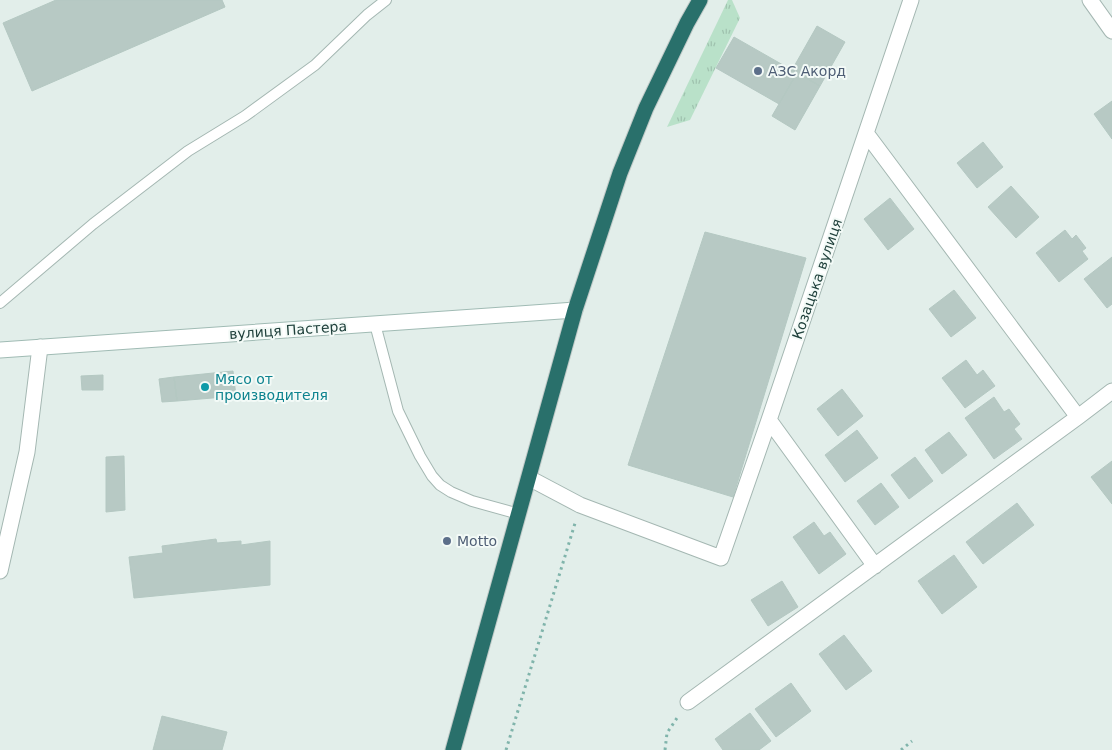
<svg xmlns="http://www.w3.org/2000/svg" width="1112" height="750" font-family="'DejaVu Sans',sans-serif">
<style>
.grass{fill:url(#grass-tufts)}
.building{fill:#b7c9c4;stroke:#b4c8c2}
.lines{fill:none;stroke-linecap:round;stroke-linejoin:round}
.lane-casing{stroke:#a4b7b2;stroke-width:12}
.street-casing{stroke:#a4b7b2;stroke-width:17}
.secondary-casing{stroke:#a0bbb4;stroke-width:17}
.highway-casing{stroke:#c1cac8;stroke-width:17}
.path{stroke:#80b4ab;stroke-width:3;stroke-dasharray:2.5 4;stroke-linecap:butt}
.lane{stroke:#fff;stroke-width:10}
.street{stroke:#fff;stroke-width:15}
.secondary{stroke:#fff;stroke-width:15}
.highway{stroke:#29706b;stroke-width:15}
.service-dot{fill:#5c6f8a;stroke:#f3faf7;stroke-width:2}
.culture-dot{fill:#0f9aa8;stroke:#f3faf7;stroke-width:2}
.labels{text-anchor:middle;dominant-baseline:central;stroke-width:4;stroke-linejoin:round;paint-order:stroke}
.service-label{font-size:14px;fill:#4e5e75;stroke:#f3faf7;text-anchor:start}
.street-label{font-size:14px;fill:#20413c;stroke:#f3faf7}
.culture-label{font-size:14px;fill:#0d838f;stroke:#f3faf7;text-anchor:start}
</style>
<defs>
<pattern id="grass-tufts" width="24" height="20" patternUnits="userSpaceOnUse" patternTransform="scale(1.25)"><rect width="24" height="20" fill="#b9e1c9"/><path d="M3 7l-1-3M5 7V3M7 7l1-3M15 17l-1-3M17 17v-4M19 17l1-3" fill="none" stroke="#9fc2ae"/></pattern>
</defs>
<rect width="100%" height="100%" fill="#e2eeea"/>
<path class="grass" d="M728 0H732L740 18 690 120 667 127Z"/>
<path class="building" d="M56 0H222L225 7 32 91 3 23Z
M817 26 845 42 820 86 792 70Z
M734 37 797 73 779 104 716 68Z
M797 73 820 86 795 130 772 116Z
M1112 101V139L1094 114Z
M983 142 1003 167 977 188 957 163Z
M1011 186 1039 217 1016 238 988 207Z
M890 198 914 229 888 250 864 219Z
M1065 230 1072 239 1076 235 1086 248 1082 251 1088 259 1059 282 1036 253Z
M705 232 806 258 733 497 628 465Z
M1112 257V304L1107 308 1084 279Z
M954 290 976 318 951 337 929 309Z
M966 360 977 375 983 370 995 386 965 408 942 378Z
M233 371 236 396 177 401 174 377Z
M103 375V390H82L81 376Z
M174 377 177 401 162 402 159 379Z
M842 389 863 416 838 436 817 409Z
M994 397 1004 412 1009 409 1020 424 1014 429 1022 439 994 459 965 418Z
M857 430 878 458 845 482 825 455Z
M949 432 967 455 942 474 925 450Z
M124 456 125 510 106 512V457Z
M915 457 933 481 909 499 891 475Z
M1112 461V504L1091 477Z
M881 483 899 507 875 525 857 501Z
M1017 503 1034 525 983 564 966 542Z
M814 522 824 536 830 532 846 554 819 574 793 537Z
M216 539 217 543 241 541V545L270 541V585L134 598 129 557 163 553 162 546Z
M954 555 977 587 942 614 918 581Z
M782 581 798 607 768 626 751 600Z
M844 635 872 671 846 690 819 654Z
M791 683 811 711 776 737 755 709Z
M750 713 771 741 759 750H723L715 739Z
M162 716 227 732 222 750H153Z"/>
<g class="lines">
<g class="lane-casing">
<path id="lane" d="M0 303 93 224 188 151 245 116 315 65 367 15 386 0
M375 324 398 411 420 456 432 476 440 485 451 492 472 501 519 514"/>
</g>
<g class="street-casing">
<path id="street" d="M1090 0 1112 31
M866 133 1078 417
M769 420 875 566
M529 478 580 505 721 558 769 420 911 0
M0 571 27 452 40 347
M688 702 1078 417 1112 391"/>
</g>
<g class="secondary-casing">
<path id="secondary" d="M0 350 575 310"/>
</g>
<g class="highway-casing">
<path id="highway" d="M453 750 575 310 620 173 646 108 687 23 700 0"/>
</g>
<path class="path" d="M506 750 576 520
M665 750 667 733 679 715
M901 750 912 741"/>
<use href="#lane" class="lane"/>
<use href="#street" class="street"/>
<use href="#secondary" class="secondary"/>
<use href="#highway" class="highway"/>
</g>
<g class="service-dot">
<circle cx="758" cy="71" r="5"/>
<circle cx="447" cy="541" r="5"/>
</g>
<circle class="culture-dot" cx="205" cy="387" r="5"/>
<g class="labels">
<g class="service-label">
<text x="768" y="71">АЗС Акорд</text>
<text x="457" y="541">Motto</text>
</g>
<g class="street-label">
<text transform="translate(817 279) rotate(-71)">Козацька вулиця</text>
<text transform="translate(288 330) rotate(-4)">вулиця Пастера</text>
</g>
<g class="culture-label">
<text x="215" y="379">Мясо от<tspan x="215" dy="16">производителя</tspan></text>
</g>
</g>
</svg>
